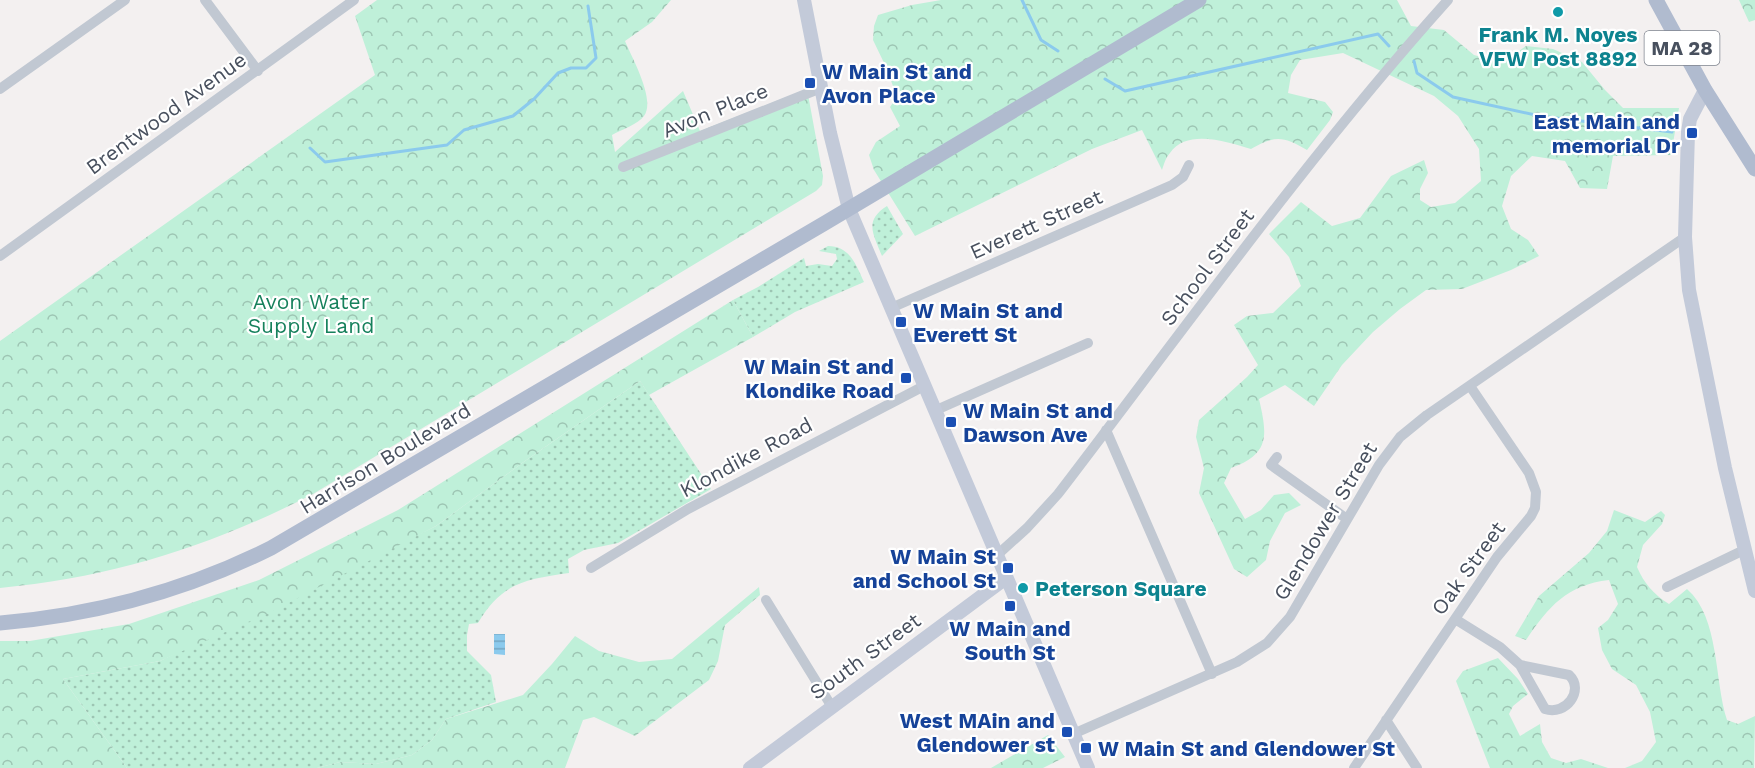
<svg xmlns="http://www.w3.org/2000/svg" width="1755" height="768" font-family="'Work Sans',sans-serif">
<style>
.grass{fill:url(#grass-dots)}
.forest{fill:url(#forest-crowns)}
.water{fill:url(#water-rules)}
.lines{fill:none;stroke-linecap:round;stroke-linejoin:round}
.stream{stroke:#8bcaed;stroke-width:3}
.street{stroke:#c1c8d2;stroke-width:10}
.secondary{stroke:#c3cad9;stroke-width:14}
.primary{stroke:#b0bbcf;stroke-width:15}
.culture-dot{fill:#0f9aa8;stroke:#fff;stroke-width:2}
.transit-dot{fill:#1a4fb4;stroke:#fff;stroke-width:2}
.labels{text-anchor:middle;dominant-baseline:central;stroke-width:4.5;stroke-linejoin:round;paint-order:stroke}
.shield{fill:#fff;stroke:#7f848e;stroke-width:1.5}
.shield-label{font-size:20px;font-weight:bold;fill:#48505e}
.culture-label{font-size:21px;font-weight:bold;fill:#0d838f;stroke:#fff}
.transit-label{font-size:21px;font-weight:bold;fill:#164399;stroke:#fff;text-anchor:start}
.street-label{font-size:21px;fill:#48505e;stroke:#fff}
.park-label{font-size:21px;fill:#16815c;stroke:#fff}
</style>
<defs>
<pattern id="grass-dots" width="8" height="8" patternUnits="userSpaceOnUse" patternTransform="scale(1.5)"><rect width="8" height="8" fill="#bff0d9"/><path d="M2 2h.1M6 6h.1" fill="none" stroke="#9dc5b3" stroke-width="1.8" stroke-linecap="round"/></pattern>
<pattern id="forest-crowns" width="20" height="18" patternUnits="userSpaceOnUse" patternTransform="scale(1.5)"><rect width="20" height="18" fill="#bff0d9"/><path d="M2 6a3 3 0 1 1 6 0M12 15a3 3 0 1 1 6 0" fill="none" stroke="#9dc5b3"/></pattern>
<pattern id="water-rules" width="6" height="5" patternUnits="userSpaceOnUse" patternTransform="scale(1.5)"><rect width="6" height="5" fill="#8bcaed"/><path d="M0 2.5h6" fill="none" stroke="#74a6c3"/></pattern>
</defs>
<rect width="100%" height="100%" fill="#f3f0f0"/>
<path class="grass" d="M887 206 903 234 882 256C874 235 863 221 887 206Z
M828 246C850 246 856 265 864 282L795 312 753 337 733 300 758 287 804 258 806 266 818 264 832 266 837 259 836 254 819 251Z
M640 381 711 489 618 543 584 550 568 559 569 573C526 579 501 583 478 623L469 624 467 635V651L491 675 496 702 446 719 432 740 412 755 376 764 340 762 317 768H127L63 679 160 661 436 526 525 461Z"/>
<path class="forest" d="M377 0H671L652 22 625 41C632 58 656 100 644 116 638 124 621 130 612 135L615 152 683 91 700 131 807 89 823 176 822 185 816 191 313 494C211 546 115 577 0 588V341L375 75 355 16Z
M941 0H1397L1411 26 1444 30 1474 55 1502 63 1526 46 1553 49 1582 62 1605 90 1623 108H1679L1671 155 1613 156 1607 189 1580 188 1565 161 1532 156 1511 176 1502 206 1511 229 1528 240 1539 256 1511 270 1462 289 1426 290 1400 309 1373 332 1342 365 1314 406 1285 385 1259 399C1267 434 1271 454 1231 468L1224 483 1245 519 1261 510 1274 495 1289 493 1301 505 1285 513 1270 541 1266 560 1247 577 1234 569 1199 493 1204 468 1196 437 1199 420 1247 377 1258 365 1234 325 1247 316 1273 313 1301 286 1289 257 1269 234 1301 202 1332 226 1360 218 1391 176 1424 160 1428 173 1420 189V200L1431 207 1455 203 1481 181 1479 149 1458 116 1434 96 1343 53 1300 60 1291 75 1288 93 1325 102 1333 112 1330 120 1307 150C1283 136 1275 135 1251 149 1228 142 1187 128 1170 153 1166 157 1164 164 1162 170L1142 130 1092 149 915 236 874 170 869 155 876 142 900 126 890 107 897 97 886 67 873 40 874 26 878 15 912 5Z
M1739 0H1755V20L1749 22Z
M733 300 753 337 649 395 640 381 525 461 436 526 271 612 160 661 63 679 127 768H0V641H30L129 624 259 580 398 510Z
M1614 510 1645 522 1661 511 1665 515 1662 524 1643 545 1637 567C1644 583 1653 594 1669 604L1687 589C1720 618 1714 680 1727 720L1738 724 1755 716 1754 768H1625L1642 761 1656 742 1650 712 1636 685 1612 669 1602 650 1598 628 1608 620 1618 604 1609 580C1567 585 1549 606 1526 640L1515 636 1539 596 1589 553 1607 531Z
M759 587 760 595 725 625 718 661 709 680 635 736 594 717 583 720 565 768H317L340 762 376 764 412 755 432 740 446 719 523 695 552 664 575 636 599 651 639 662 672 659Z
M1498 658 1518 679 1528 694 1513 706 1509 714 1520 736 1540 724 1542 742 1551 758 1566 763 1581 759 1608 768H1490L1456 681 1463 671Z
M1048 735 1065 757 1043 768H991Z"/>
<path class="water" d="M494 634H505V655L494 654Z"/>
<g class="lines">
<path class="stream" d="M1022 0 1041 40 1058 51
M1414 61 1417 73 1453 97 1540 116 1672 132
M1105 79 1125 91 1378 34 1389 46
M310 148 325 162 447 145 464 130 513 116 534 99 558 73 571 68H586L596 58 588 6"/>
<path class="street" d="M205 0 258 71
M0 89 125 0
M623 167 821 88
M0 256 354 0
M891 308 1172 185 1183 177 1189 165
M934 411 1088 343
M1106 430 1212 674
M1277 457 1271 465 1347 519
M996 556 1027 528 1058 494C1185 328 1308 156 1448 0
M591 568 688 509 924 386
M1667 587 1744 550
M766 600 832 707
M1455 619 1500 647 1520 665 1545 709C1566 716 1585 690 1569 675L1520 665
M1386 720 1417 768
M1073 734 1237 662 1267 643 1290 617 1379 465 1400 437 1427 415 1685 237
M1354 768 1497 557 1531 516 1535 508 1536 492 1529 473 1470 386"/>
<path class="secondary" d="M804 0 830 133 849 209 1088 768
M1705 90 1690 119 1688 132 1685 237 1689 290 1725 468 1755 591
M750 768 1006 578"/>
<path class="primary" d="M1656 0 1705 90 1755 169
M0 623C96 615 185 591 271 548L825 223 1199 0"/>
</g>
<g class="culture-dot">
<circle cx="1558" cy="12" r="6"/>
<circle cx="1023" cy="588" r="6"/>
</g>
<g class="transit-dot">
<rect x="804" y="77" width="12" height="12" rx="3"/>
<rect x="1686" y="127" width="12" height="12" rx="3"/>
<rect x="895" y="316" width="12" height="12" rx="3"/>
<rect x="900" y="372" width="12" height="12" rx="3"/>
<rect x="945" y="416" width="12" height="12" rx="3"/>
<rect x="1002" y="562" width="12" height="12" rx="3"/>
<rect x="1004" y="600" width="12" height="12" rx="3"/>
<rect x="1061" y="726" width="12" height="12" rx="3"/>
<rect x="1080" y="742" width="12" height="12" rx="3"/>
</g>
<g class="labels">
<rect class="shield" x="1644.5" y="31" width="75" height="34" rx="4.5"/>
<g class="shield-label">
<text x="1682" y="48">MA 28</text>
</g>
<g class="culture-label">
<text x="1558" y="34">Frank M. Noyes<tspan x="1558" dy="24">VFW Post 8892</tspan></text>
<text x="1035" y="588" text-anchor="start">Peterson Square</text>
</g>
<g class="transit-label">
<text x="822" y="71">W Main St and<tspan x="822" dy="24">Avon Place</tspan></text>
<text x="1680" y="121" text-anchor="end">East Main and<tspan x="1680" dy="24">memorial Dr</tspan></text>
<text x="913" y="310">W Main St and<tspan x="913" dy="24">Everett St</tspan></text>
<text x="894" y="366" text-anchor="end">W Main St and<tspan x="894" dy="24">Klondike Road</tspan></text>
<text x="963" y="410">W Main St and<tspan x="963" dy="24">Dawson Ave</tspan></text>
<text x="996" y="556" text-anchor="end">W Main St<tspan x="996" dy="24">and School St</tspan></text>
<text x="1010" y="628" text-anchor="middle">W Main and<tspan x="1010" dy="24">South St</tspan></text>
<text x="1055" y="720" text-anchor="end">West MAin and<tspan x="1055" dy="24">Glendower st</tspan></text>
<text x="1098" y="748">W Main St and Glendower St</text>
</g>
<g class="street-label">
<text transform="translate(715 110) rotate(-22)">Avon Place</text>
<text transform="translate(166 113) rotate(-36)">Brentwood Avenue</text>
<text transform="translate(1036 224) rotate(-24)">Everett Street</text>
<text transform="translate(1207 267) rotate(-53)">School Street</text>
<text transform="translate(746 457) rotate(-28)">Klondike Road</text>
<text transform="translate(385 458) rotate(-31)">Harrison Boulevard</text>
<text transform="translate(1325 521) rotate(-59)">Glendower Street</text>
<text transform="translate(1468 568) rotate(-54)">Oak Street</text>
<text transform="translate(865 656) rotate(-36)">South Street</text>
</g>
<g class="park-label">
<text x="311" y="301">Avon Water<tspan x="311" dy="24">Supply Land</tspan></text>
</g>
</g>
</svg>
